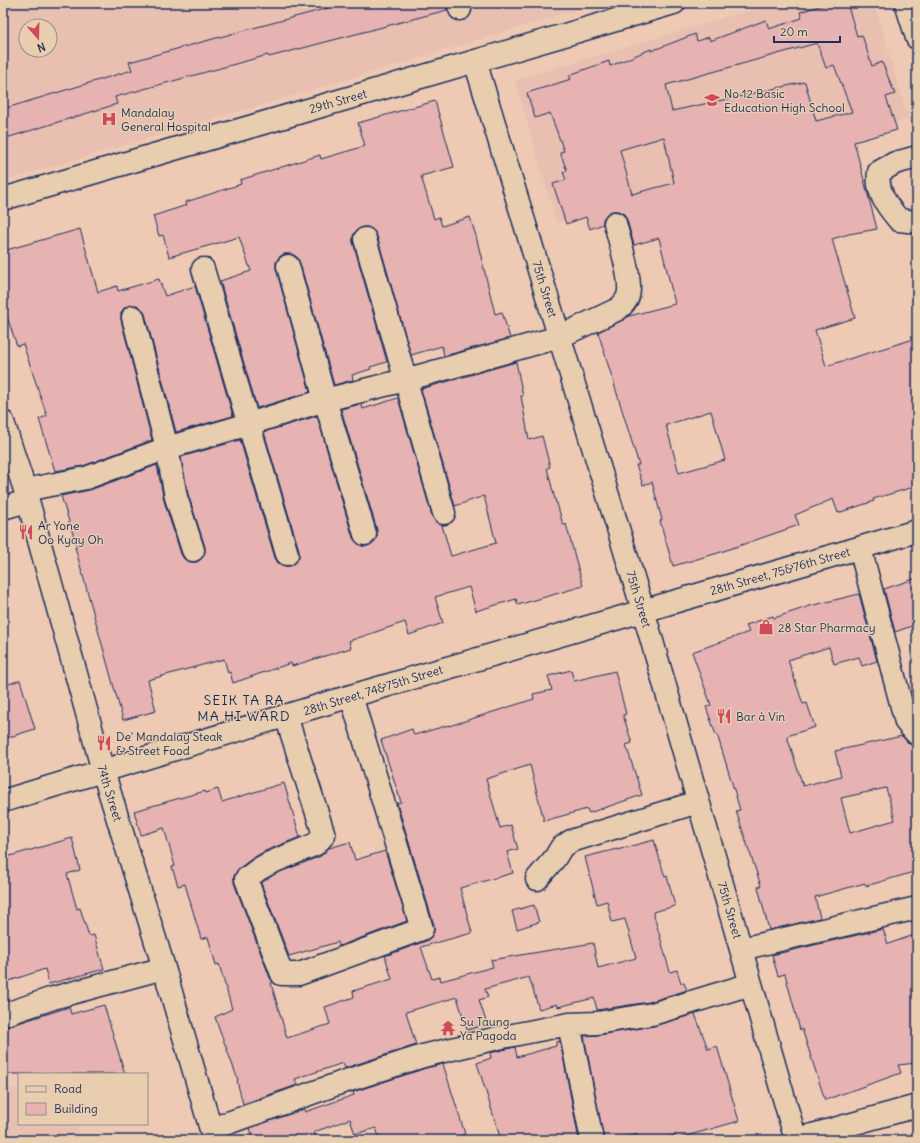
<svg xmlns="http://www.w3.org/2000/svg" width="920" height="1143" font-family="Delius,sans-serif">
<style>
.built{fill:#e8bfb1;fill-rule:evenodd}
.building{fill:#e6b2b2;stroke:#1b2f5e;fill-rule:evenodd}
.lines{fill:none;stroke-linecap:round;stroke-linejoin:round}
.minor-casing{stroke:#1b2f5e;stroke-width:25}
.minor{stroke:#e8cdaf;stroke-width:22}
.labels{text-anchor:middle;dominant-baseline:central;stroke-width:3;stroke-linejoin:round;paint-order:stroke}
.poi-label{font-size:12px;fill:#1b2f5e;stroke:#e8cdaf;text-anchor:start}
.street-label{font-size:12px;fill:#1b2f5e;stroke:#e8cdaf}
.quarter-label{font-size:14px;letter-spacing:1px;fill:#1b2f5e;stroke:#e8cdaf}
</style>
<rect width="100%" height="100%" fill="#eec9b3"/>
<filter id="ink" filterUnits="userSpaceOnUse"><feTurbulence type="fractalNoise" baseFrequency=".025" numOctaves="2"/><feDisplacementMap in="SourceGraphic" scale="8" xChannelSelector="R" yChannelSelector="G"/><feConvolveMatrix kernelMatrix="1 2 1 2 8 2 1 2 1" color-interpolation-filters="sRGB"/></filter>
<g filter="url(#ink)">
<path class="built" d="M3 3H596L427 56 3 181ZM26 26H50V50H26Z
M776 3H874L908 119 557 223 515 80Z
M19 1087V1124H76L81 1140H3V1092Z"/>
<path class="building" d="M347 3H446L447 10 269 57 268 55 115 97 117 104 3 139V109L132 70 129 62 231 34Z
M829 3H847L857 36 862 35 872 66 882 62 895 94 886 97 897 130 854 142 877 229 849 234 832 239 855 318 815 330 826 366 917 338V486L873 499 874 501 838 513 833 499 795 515 799 525 718 553 673 566 660 521 662 520 652 482 643 485 636 465H639L598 332 623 320 629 316 675 304 659 238 634 245 627 220 624 214 618 211H612L607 214 603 219V224L590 229 586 217 566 224 553 184 566 180 563 172 567 171 560 152 564 151 550 113 535 118 527 93 571 79 569 75 609 61 610 66 651 49V51L695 34 697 41 709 37 710 41 766 20 769 29 802 18 800 12ZM817 43 826 68 834 65 852 112 816 121 805 82 672 111 666 85ZM664 137 674 183 632 194 620 150ZM711 411 725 460 679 473 666 425Z
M435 101 454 167 421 176 434 219 439 217 442 226 470 217 476 236 495 314 502 312 510 338 444 356 442 346 411 355 377 236 373 230 368 227H362L356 231 353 236V242L387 362 370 367 371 369 352 375 353 380 334 385 300 263 297 257 292 254H284L279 257 276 262V269L310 392 257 408 220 281 251 271 239 237 169 257 163 235 159 236 153 216 187 205 186 202 241 184 240 180 320 155 321 159 365 146 358 123Z
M80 229 98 292 117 286 118 291 159 279 165 296 195 286 233 416 176 432 145 314 142 309 137 305H130L124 308 121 313V320L152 440 83 466 55 471 39 419 47 416 23 344 17 346 3 305V251Z
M516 362 523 396H521L529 440 542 436 550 467 547 468 556 503H557L563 525 566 524 583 586 518 605 516 599 476 611 469 587 435 597 443 623 409 635 405 622 349 641 351 648 292 666 291 663 233 683 230 672 228 673 224 659 148 680 156 711 123 720 75 547H77L61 496 90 490 157 465 164 501 181 554 184 559 190 562H197L202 558 205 552V547L188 494 181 457 240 440 275 558 278 563 284 566H291L296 562 299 557V550L264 432 317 416 353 538 357 543 362 546H368L374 542 377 536V530L341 409 361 404 363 409 398 398 432 516 436 522 442 525 451 556 496 543 484 496 455 506 421 389Z
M917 578V624L895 632 884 589Z
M859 594 877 661 862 666 859 657 834 664 829 647 788 660 803 704 807 703 815 727 787 736 803 786 841 776 835 751 902 736 908 743 913 746H917V871L866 886 865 883 815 897 820 918 769 930 758 887 761 886 736 811 740 810 735 793 717 734 716 735 706 707 711 705 692 652 749 632 746 625 773 616 774 618 810 606ZM886 788 895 820 850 833 841 798Z
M571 670 574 681 615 671 626 714 623 715 632 743 626 745 642 795 589 813 587 809 544 821 530 765 486 779 500 828 511 825 518 849 507 852 513 873 460 888 472 933 421 947 432 979 440 977 441 981 493 967 491 960 593 943 598 968 636 958 625 919 612 922 607 901 597 904 585 857 617 849V850L654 840 665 877 667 876 675 906 653 912 670 972 677 970 681 983H684L687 990 649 1002 597 1010 594 998 558 1007 557 1004 539 1009 529 977 485 989 488 997 479 1000 487 1024 467 1030 457 997 406 1012 416 1045 345 1068 343 1063 295 1079 297 1085 243 1104 237 1081 238 1080 215 1017 232 1009 219 964 216 965 208 937 201 939 185 884 178 886 172 867 175 866 164 828 141 835 134 811 205 791V793L218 789 222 802 284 783 300 837 265 851 253 858 238 869 234 876V883L270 978 273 982 271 983 287 1038 330 1024 325 1007 354 997 353 991 392 979 385 956 426 941 431 937 434 932V925L397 803 401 802 381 740 412 729 414 735 449 725V726L534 699 533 694 552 690 548 676Z
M20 680 35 729 3 739V686Z
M72 838 80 870 67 874 77 909 80 908 89 936 94 935 104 969 49 984 45 969 3 983V858Z
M350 842 355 860 385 851 407 921 339 946 338 942 289 956 261 883 275 874 321 856 329 848Z
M534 905 539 922 517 929 512 911Z
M883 929 888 944 917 934V1063L898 1065 901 1073 825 1100 802 1029 800 1030 785 974 778 976 772 955Z
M104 1005 125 1074H6L3 1065V1034L8 1033 6 1027 69 1007 71 1014Z
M695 1014 708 1049 717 1046 739 1121 676 1139 675 1135 657 1140H638L637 1134 615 1140H604L584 1036 599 1035 654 1026Z
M560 1041 579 1140H501L477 1063 491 1058 490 1053 515 1047 517 1057 556 1046V1042Z
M443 1064 465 1134 445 1140H380L376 1128 355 1134 350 1119 314 1132 317 1140H254L250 1128 304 1109 305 1112 354 1095 353 1092 426 1068Z"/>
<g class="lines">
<g class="minor-casing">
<path id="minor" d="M458 3 460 9
M906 3 917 38
M475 61 643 610 796 1140
M917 157 895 163 879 172C876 192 887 206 899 220L917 222
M3 199 674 3
M365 239 444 513
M288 266 325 400 365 534
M203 269 287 554
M133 317 167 448 176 497 193 550
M3 422 25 490 103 771 164 968 214 1140
M25 490 86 478 167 448 249 424 325 400 405 380 559 337 618 309C623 305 626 302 628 296 633 281 619 240 615 223
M3 508 27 501
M860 548 906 722 917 734
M286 716 324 835 316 844 270 863 259 869 246 879 282 974H299L422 929 351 696
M3 801 351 696 917 531
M537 879 555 858 561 848 571 841 698 802
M741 949 917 908
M3 1015 53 998 164 968
M569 1024 592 1140
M211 1129 340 1083 423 1056 498 1038 569 1024 597 1023 652 1014 751 984
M794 1140 917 1106"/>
</g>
<use href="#minor" class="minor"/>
</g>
</g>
<defs>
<g id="school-bare" transform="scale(1.2)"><path d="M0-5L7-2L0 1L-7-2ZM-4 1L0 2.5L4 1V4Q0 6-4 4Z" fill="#d1495b" stroke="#e8cdaf" stroke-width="2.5" paint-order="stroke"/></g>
<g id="hospital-bare" transform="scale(1.2)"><path d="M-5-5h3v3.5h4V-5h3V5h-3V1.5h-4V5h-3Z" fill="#d1495b" stroke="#e8cdaf" stroke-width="2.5" paint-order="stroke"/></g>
<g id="restaurant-bare" transform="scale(1.2)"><path d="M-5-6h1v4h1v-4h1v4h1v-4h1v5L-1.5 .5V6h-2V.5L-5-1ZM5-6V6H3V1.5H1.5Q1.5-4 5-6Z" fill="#d1495b" stroke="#e8cdaf" stroke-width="2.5" paint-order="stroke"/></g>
<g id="shop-bare" transform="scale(1.2)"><path d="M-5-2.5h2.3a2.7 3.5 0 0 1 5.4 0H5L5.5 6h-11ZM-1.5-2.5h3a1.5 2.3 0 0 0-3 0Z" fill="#d1495b" stroke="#e8cdaf" stroke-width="2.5" paint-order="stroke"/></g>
<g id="temple-bare" transform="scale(1.2)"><path d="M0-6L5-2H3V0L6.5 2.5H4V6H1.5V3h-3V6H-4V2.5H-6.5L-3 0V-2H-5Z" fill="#d1495b" stroke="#e8cdaf" stroke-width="2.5" paint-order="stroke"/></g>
</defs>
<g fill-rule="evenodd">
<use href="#school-bare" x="712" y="100"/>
<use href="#hospital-bare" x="109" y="119"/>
<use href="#restaurant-bare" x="26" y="532"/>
<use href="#shop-bare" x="766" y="627"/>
<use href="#restaurant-bare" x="724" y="716"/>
<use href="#restaurant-bare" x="104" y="743"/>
<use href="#temple-bare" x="448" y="1028"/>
</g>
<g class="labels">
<g class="poi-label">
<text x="724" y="93">No 12 Basic<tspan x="724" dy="14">Education High School</tspan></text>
<text x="121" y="112">Mandalay<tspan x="121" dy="14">General Hospital</tspan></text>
<text x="38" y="525">Ar Yone<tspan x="38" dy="14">Oo Kyay Oh</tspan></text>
<text x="778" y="627">28 Star Pharmacy</text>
<text x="736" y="716">Bar à Vin</text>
<text x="116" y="736">De' Mandalay Steak<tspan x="116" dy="14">&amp; Street Food</tspan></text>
<text x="460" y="1021">Su Taung<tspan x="460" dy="14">Ya Pagoda</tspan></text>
</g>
<g class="street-label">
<text transform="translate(338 101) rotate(-16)">29th Street</text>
<text transform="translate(545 289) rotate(73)">75th Street</text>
<text transform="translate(780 571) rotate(-16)">28th Street, 75&amp;76th Street</text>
<text transform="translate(639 599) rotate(73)">75th Street</text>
<text transform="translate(373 690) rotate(-17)">28th Street, 74&amp;75th Street</text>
<text transform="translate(110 793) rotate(73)">74th Street</text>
<text transform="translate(730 910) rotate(74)">75th Street</text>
</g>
<g class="quarter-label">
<text x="244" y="700">SEIK TA RA<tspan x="244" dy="16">MA HI WARD</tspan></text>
</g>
</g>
<rect width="920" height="1143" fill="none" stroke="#e8cdaf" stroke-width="16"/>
<rect x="8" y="8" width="904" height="1127" fill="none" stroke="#1b2f5e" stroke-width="1.5" filter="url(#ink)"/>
<rect x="18" y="1073" width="130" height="52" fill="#e8cdaf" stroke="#968e8f"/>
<rect x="26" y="1086" width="20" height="6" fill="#e8cdaf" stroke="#968e8f"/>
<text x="54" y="1093" font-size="12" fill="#1b2f5e">Road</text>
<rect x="26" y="1103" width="20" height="12" fill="#e6b2b2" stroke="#968e8f"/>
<text x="54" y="1113" font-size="12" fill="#1b2f5e">Building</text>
<g transform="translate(38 38) rotate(160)"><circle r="19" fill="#e8cdaf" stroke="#968e8f"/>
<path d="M0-3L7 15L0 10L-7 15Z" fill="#d1495b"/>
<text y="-6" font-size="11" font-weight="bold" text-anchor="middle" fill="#1b2f5e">N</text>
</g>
<path d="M774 36v6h66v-6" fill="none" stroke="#1b2f5e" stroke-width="2"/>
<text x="780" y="36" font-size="12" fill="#1b2f5e" stroke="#e8cdaf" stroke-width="3" paint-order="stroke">20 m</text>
</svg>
